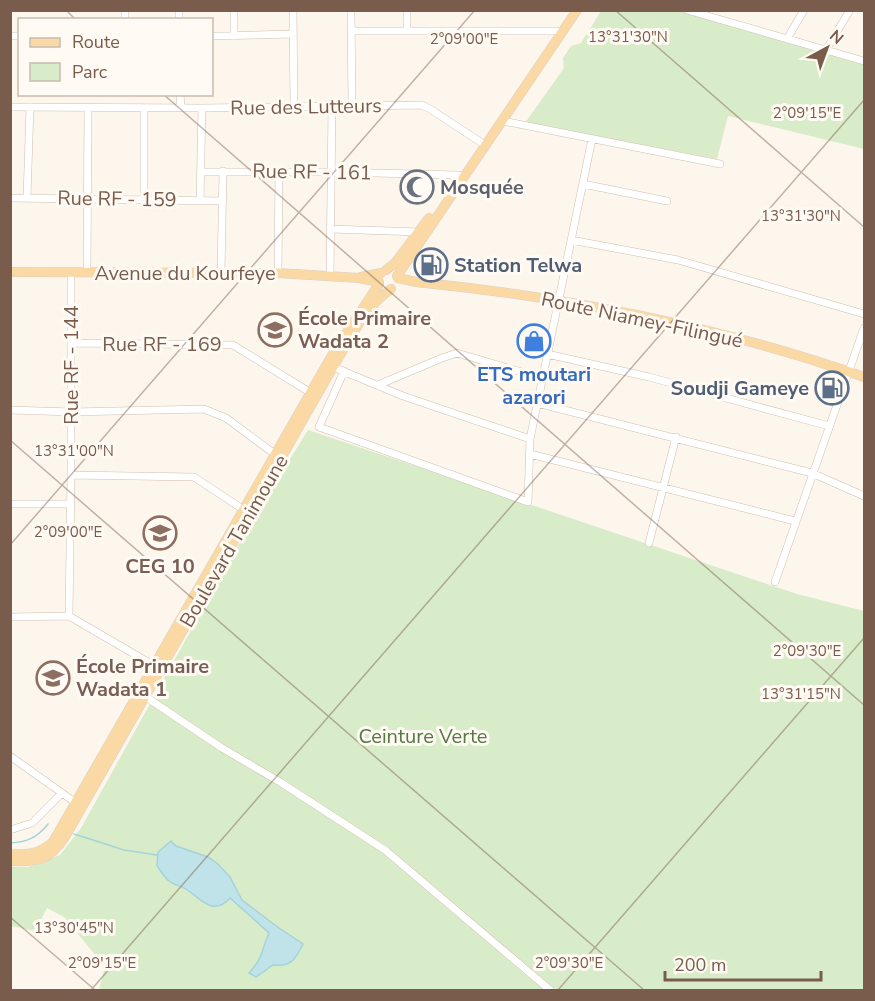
<svg xmlns="http://www.w3.org/2000/svg" width="875" height="1001" font-family="'Nunito Sans',sans-serif">
<style>
.green{fill:#d8ecc9}
.water{fill:#bfe3e8;stroke:#a5d3da;stroke-width:1.5}
.lines{fill:none;stroke-linecap:round;stroke-linejoin:round}
.stream{stroke:#a5d3da;stroke-width:1.5}
.minor-casing{stroke:#d1beb0;stroke-width:8}
.major-casing{stroke:#dad1cd;stroke-width:10}
.minor{stroke:#fff;stroke-width:7}
.major{stroke:#fbd9a5;stroke-width:9}
.ticks{fill:none;stroke:#7a5c4d;stroke-width:1.5;stroke-opacity:0.45}
.labels{text-anchor:middle;dominant-baseline:central;stroke-width:6;stroke-linejoin:round;paint-order:stroke}
.street-label{font-size:20px;fill:#7a5c4d;stroke:#fffaf3}
.worship-label{font-size:20px;font-weight:bold;fill:#5b616d;stroke:#fffaf3;text-anchor:start}
.service-label{font-size:20px;font-weight:bold;fill:#4e5e75;stroke:#fffaf3;text-anchor:start}
.education-label{font-size:20px;font-weight:bold;fill:#785e54;stroke:#fffaf3;text-anchor:start}
.shop-label{font-size:20px;font-weight:bold;fill:#366cbe;stroke:#fffaf3}
.park-label{font-size:20px;fill:#537a41;stroke:#fffaf3}
.ticks-label{font-size:15px;text-anchor:middle;fill:#7a5c4d;stroke:#fffaf3;stroke-width:6;stroke-linejoin:round;paint-order:stroke}
</style>
<rect width="100%" height="100%" fill="#fdf6ec"/>
<path class="green" d="M601 11H679L864 65V149L728 116 717 159 525 123 564 68 563 58 571 46 581 43Z
M308 430 797 594 864 611V990H99L105 967 64 917 47 908 35 931 11 926 10 867H28L60 855 81 828 254 517Z"/>
<path class="water" d="M171 841 176 846 208 857 218 864 230 877 242 900 279 928 303 944C296 959 291 967 273 965L256 977 249 973C264 957 261 950 269 933L230 898C213 917 201 899 186 889 181 886 174 885 169 881 164 877 161 871 157 866L158 852Z"/>
<g class="lines">
<path class="stream" d="M74 834 124 850 157 855
M10 843C27 842 37 838 48 824"/>
<g class="minor-casing">
<path id="minor" d="M125 10V20
M179 10V20
M234 10V36
M293 10 294 107
M351 10 352 107
M407 10V31
M687 10 864 61
M351 31H557
M10 36H20
M212 36 293 34
M787 39 804 10
M826 50 850 10
M180 94 181 108
M10 107 202 108 422 105 430 109 482 143
M144 108V200
M503 121 720 164
M201 172H332L459 175
M583 184 667 201
M10 198 223 201
M27 198 30 107
M200 201 202 108
M331 229 419 232
M571 240 678 260 864 314
M87 272 88 108
M221 272 223 171
M278 273 279 171
M330 276 332 107
M72 343 233 345 311 393
M547 354 649 377 829 426
M333 367 403 396 530 439
M344 371 319 427 528 502 530 439 592 139
M378 385 442 358 457 353 542 378
M537 403 812 473 864 496
M10 410 72 412 204 409 226 418 276 455
M530 454 795 521
M71 475 194 477 244 510
M10 504H71
M649 543 676 437
M775 582 864 328
M69 616 158 668
M10 617 69 616 71 475V272
M143 695 222 748 280 782 385 850 550 990
M10 756 76 803
M10 830 32 823 62 793"/>
</g>
<g class="major-casing">
<path id="major" d="M386 270 395 263 429 218
M10 272 278 273 359 278 379 282
M397 276 577 10
M361 277 381 273
M398 278 416 282C565 297 722 327 864 377
M10 854C29 855 39 854 53 842L335 350 379 284
M10 861C38 862 49 861 65 837L333 367C349 341 365 306 391 289"/>
</g>
<use href="#minor" class="minor"/>
<use href="#major" class="major"/>
</g>
<path class="ticks" d="M66 10 76 20M615 10 864 227M163 94 864 705M10 440 644 990M10 545 475 10M10 917 95 990M91 990 864 100M558 990 864 638"/>
<defs>
<g id="mosque-ring" transform="scale(1.725)"><circle r="9.5" fill="#fffaf3" stroke="#6b7280" stroke-width="1.5"/><path d="M3.5-4.9A6 6 0 1 0 3.5 4.9A5 5 0 1 1 3.5-4.9Z" fill="#6b7280"/></g>
<g id="fuel-ring" transform="scale(1.725)"><circle r="9.5" fill="#fffaf3" stroke="#5c6f8a" stroke-width="1.5"/><path d="M-5.5-6h7V0h2V4h1.3V-2.5L3-4.5l.8-.8L6-3V5H2.5V1h-1V6h-7ZM-4.2-4.7v3.2H.2V-4.7Z" fill="#5c6f8a"/></g>
<g id="school-ring" transform="scale(1.725)"><circle r="9.5" fill="#fffaf3" stroke="#8d6e63" stroke-width="1.5"/><path d="M0-5L7-2L0 1L-7-2ZM-4 1L0 2.5L4 1V4Q0 6-4 4Z" fill="#8d6e63"/></g>
<g id="shop-ring" transform="scale(1.725)"><circle r="9.5" fill="#fffaf3" stroke="#3f7fe0" stroke-width="1.5"/><path d="M-5-2.5h2.3a2.7 3.5 0 0 1 5.4 0H5L5.5 6h-11ZM-1.5-2.5h3a1.5 2.3 0 0 0-3 0Z" fill="#3f7fe0"/></g>
</defs>
<g fill-rule="evenodd">
<use href="#mosque-ring" x="417" y="187"/>
<use href="#fuel-ring" x="431" y="265"/>
<use href="#school-ring" x="275" y="330"/>
<use href="#shop-ring" x="534" y="341"/>
<use href="#fuel-ring" x="832" y="388"/>
<use href="#school-ring" x="160" y="533"/>
<use href="#school-ring" x="53" y="678"/>
</g>
<g class="labels">
<g class="street-label">
<text transform="translate(306 107) rotate(-1)">Rue des Lutteurs</text>
<text transform="translate(312 172) rotate(1)">Rue RF - 161</text>
<text transform="translate(117 199) rotate(1)">Rue RF - 159</text>
<text x="185" y="273">Avenue du Kourfeye</text>
<text transform="translate(642 320) rotate(12)">Route Niamey-Filingué</text>
<text x="162" y="344">Rue RF - 169</text>
<text transform="translate(71 365) rotate(-90)">Rue RF - 144</text>
<text transform="translate(234 541) rotate(-60)">Boulevard Tanimoune</text>
</g>
<g class="worship-label">
<text x="440" y="187">Mosquée</text>
</g>
<g class="service-label">
<text x="454" y="265">Station Telwa</text>
<text x="809" y="388" text-anchor="end">Soudji Gameye</text>
</g>
<g class="education-label">
<text x="298" y="318">École Primaire<tspan x="298" dy="23">Wadata 2</tspan></text>
<text x="160" y="566" text-anchor="middle">CEG 10</text>
<text x="76" y="666">École Primaire<tspan x="76" dy="23">Wadata 1</tspan></text>
</g>
<g class="shop-label">
<text x="534" y="374">ETS moutari<tspan x="534" dy="23">azarori</tspan></text>
</g>
<g class="park-label">
<text x="423" y="736">Ceinture Verte</text>
</g>
</g>
<g class="ticks-label">
<text x="628" y="42">13°31'30"N</text>
<text x="464" y="44">2°09'00"E</text>
<text x="807" y="118">2°09'15"E</text>
<text x="801" y="221">13°31'30"N</text>
<text x="74" y="456">13°31'00"N</text>
<text x="68" y="537">2°09'00"E</text>
<text x="807" y="656">2°09'30"E</text>
<text x="801" y="699">13°31'15"N</text>
<text x="74" y="933">13°30'45"N</text>
<text x="102" y="968">2°09'15"E</text>
<text x="569" y="968">2°09'30"E</text>
</g>
<rect width="875" height="1001" fill="none" stroke="#7a5c4d" stroke-width="24"/>
<rect x="18" y="18" width="195" height="78" fill="#fffaf3" stroke="#cabbb1" stroke-width="1.5"/>
<rect x="30" y="38" width="30" height="9" fill="#fbd9a5" stroke="#cabbb1" stroke-width="1.5"/>
<text x="72" y="48" font-size="18" fill="#7a5c4d">Route</text>
<rect x="30" y="63" width="30" height="18" fill="#d8ecc9" stroke="#cabbb1" stroke-width="1.5"/>
<text x="72" y="78" font-size="18" fill="#7a5c4d">Parc</text>
<g transform="translate(827 48) rotate(41)" stroke="#fffaf3" stroke-width="4.5" paint-order="stroke">
<path d="M0-4.5L10 22L0 15L-10 22Z" fill="#7a5c4d"/>
<text y="-9" font-size="16" font-weight="bold" text-anchor="middle" fill="#7a5c4d">N</text>
</g>
<path d="M665 971v9h156v-9" fill="none" stroke="#7a5c4d" stroke-width="3"/>
<text x="674" y="971" font-size="18" fill="#7a5c4d" stroke="#fffaf3" stroke-width="4.5" paint-order="stroke">200 m</text>
</svg>
